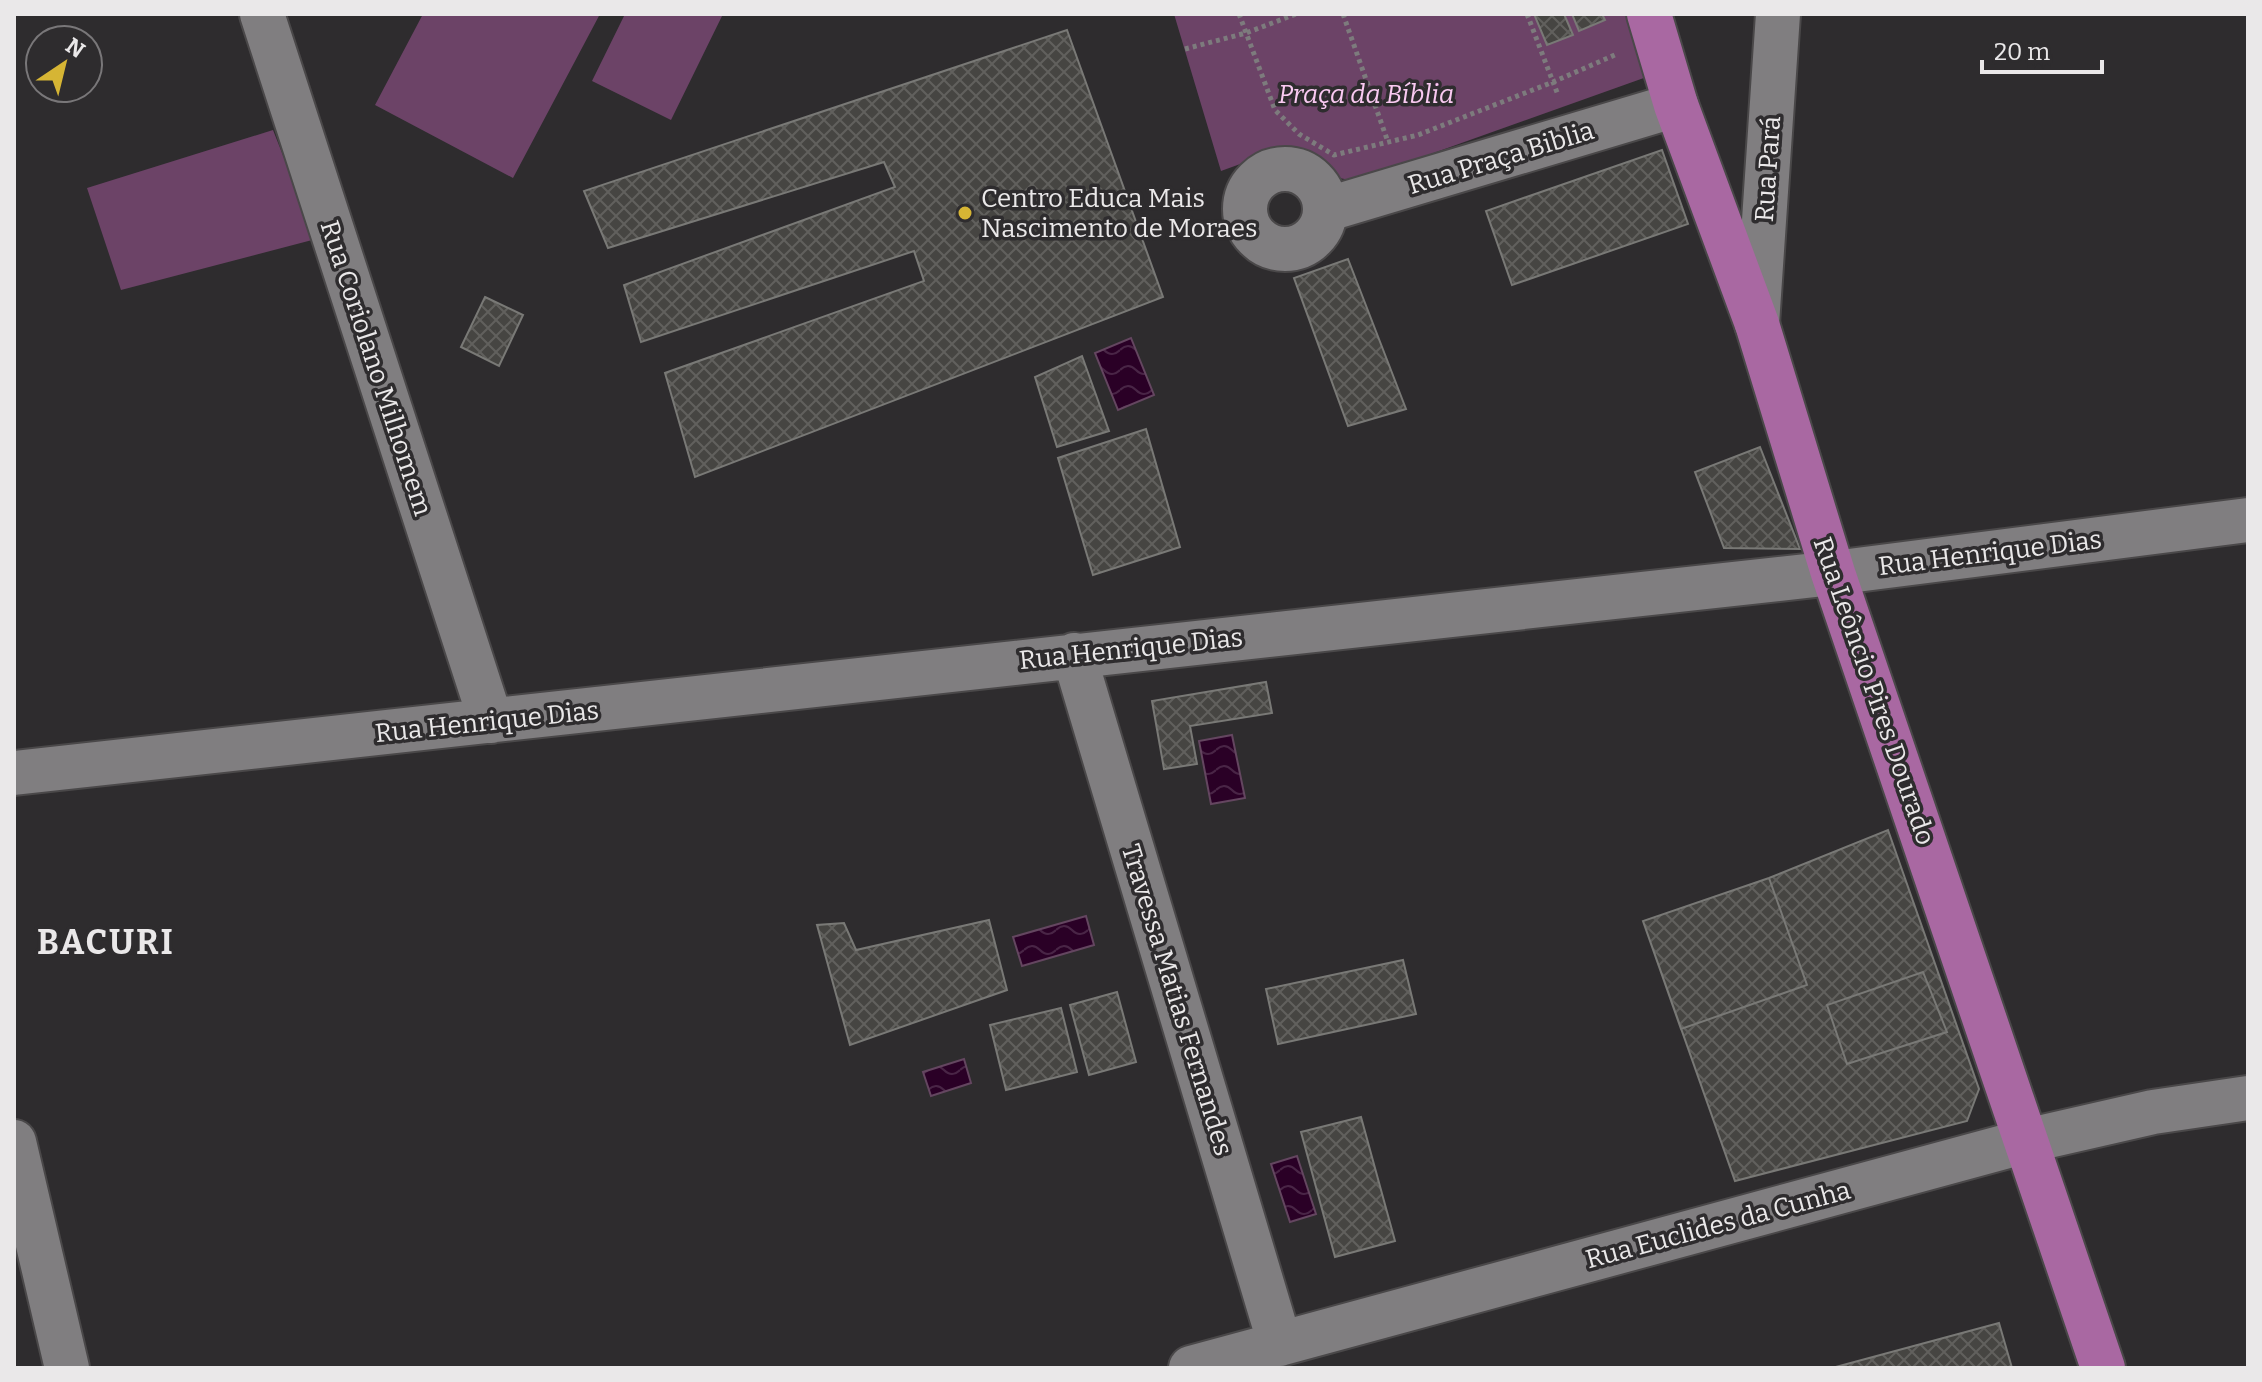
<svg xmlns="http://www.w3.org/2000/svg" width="2262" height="1382" font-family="Bitter,serif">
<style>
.park{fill:#6c4367}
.water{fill:url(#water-waves);stroke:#644660;stroke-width:2}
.building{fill:url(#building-cross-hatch);stroke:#797976;stroke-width:2}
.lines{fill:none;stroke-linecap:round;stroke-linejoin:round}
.minor-casing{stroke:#4a4849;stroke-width:48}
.major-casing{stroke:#4a4849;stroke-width:48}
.path{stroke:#7d7b7d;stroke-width:5;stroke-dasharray:4 4;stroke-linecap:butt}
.minor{stroke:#807e80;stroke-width:44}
.major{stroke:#a968a2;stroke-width:44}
.poi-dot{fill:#d6b534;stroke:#2e2c2e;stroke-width:3}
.labels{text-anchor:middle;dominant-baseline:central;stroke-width:7;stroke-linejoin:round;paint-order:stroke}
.park-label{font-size:26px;font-style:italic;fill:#facaf2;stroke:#2e2c2e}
.street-label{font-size:26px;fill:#eae8e9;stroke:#2e2c2e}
.poi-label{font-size:26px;fill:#eae8e9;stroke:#2e2c2e;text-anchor:start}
.district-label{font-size:34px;font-weight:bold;letter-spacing:2px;fill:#eae8e9;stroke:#2e2c2e}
</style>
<defs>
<pattern id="water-waves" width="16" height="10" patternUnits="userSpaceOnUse" patternTransform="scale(2)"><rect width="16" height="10" fill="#2a0026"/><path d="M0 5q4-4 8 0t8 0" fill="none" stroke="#492546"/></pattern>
<pattern id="building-cross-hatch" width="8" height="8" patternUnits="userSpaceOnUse" patternTransform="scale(2)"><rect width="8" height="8" fill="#464542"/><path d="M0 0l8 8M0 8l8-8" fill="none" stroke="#61605d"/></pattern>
</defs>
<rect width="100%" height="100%" fill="#2e2c2e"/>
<path class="park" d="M423 14H600L513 178 375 105Z
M625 14H723L671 120 592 81Z
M1174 14H1635L1655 74 1355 181 1334 177 1314 156 1287 147 1221 171Z
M273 130 316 239 121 290 87 188Z"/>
<path class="water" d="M1131 338 1154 395 1118 410 1095 353Z
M1232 735 1245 798 1211 804 1199 741Z
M1086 916 1094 945 1022 966 1013 937Z
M964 1059 971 1083 931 1096 923 1072Z
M1297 1156 1316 1214 1290 1222 1271 1164Z"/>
<path class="building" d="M1534 14H1564L1573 35 1547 45Z
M1572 14H1602L1605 20 1579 31Z
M1067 30 1163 297 695 477 665 373 924 281 914 251 641 342 624 285 895 187 884 162 608 248 584 191Z
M1662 150 1688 224 1512 285 1486 211Z
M1348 259 1406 409 1348 426 1294 278Z
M485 297 523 315 499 366 461 347Z
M1082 356 1109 431 1057 447 1035 377Z
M1146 429 1180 547 1093 575 1058 458Z
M1760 447 1800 549 1724 548 1695 472Z
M1266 682 1272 713 1190 726 1197 764 1164 769 1152 701Z
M1888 830 1979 1089 1967 1121 1735 1181 1643 921 1769 878Z
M1769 878 1807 985 1681 1029 1643 921Z
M989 920 1007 990 850 1045 817 925 844 923 856 950Z
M1403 960 1416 1014 1278 1044 1266 989Z
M1923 972 1947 1032 1847 1064 1827 1005Z
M1117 992 1136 1062 1089 1075 1070 1005Z
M1061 1008 1077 1072 1006 1090 990 1025Z
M1361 1117 1395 1241 1335 1257 1301 1132Z
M1999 1323 2012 1368H1832Z"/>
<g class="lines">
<g class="minor-casing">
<path id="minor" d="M262 14 491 721
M1245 209a40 40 0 1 1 80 0a40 40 0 1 1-80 0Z
M1325 210 1676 105
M1757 324 1778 14
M1074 655 1280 1344
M14 773 1833 573 2248 520
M14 1142 67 1368
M1191 1368 2026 1141 2153 1112 2248 1098"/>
</g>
<g class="major-casing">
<path id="major" d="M1649 14 1676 105 1757 324 1833 573 2103 1368"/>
</g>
<path class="path" d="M1239 14 1275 110 1299 134 1334 155 1418 135 1553 82 1617 54
M1343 14 1388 142
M1527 14 1558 95
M1185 49 1246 33 1296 14"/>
<use href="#minor" class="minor"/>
<use href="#major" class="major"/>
</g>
<circle class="poi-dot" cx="965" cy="213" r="8"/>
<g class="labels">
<g class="park-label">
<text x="1366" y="94">Praça da Bíblia</text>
</g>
<g class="street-label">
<text transform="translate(1501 158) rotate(-17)">Rua Praça Biblia</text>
<text transform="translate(1768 169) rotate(-86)">Rua Pará</text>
<text transform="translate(376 368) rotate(72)">Rua Coriolano Milhomem</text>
<text transform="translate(1990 553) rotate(-7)">Rua Henrique Dias</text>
<text transform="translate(1131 649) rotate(-6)">Rua Henrique Dias</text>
<text transform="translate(1874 691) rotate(71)">Rua Leôncio Pires Dourado</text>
<text transform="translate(487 722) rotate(-6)">Rua Henrique Dias</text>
<text transform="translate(1177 1000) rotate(73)">Travessa Matias Fernandes</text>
<text transform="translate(1718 1225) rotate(-15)">Rua Euclides da Cunha</text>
</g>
<g class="poi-label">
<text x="981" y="198">Centro Educa Mais<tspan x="981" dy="30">Nascimento de Moraes</tspan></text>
</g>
<g class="district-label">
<text x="106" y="942">BACURI</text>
</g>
</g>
<rect width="2262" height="1382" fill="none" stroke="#eae8e9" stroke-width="32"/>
<g transform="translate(64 64) rotate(35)"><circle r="38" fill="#2e2c2e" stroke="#797779" stroke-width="2"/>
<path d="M0-6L14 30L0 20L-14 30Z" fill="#d6b534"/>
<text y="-12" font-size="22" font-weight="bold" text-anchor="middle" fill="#eae8e9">N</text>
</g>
<path d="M1982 60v12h120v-12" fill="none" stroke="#eae8e9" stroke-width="4"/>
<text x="1994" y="60" font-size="24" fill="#eae8e9" stroke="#2e2c2e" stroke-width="6" paint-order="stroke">20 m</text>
</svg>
